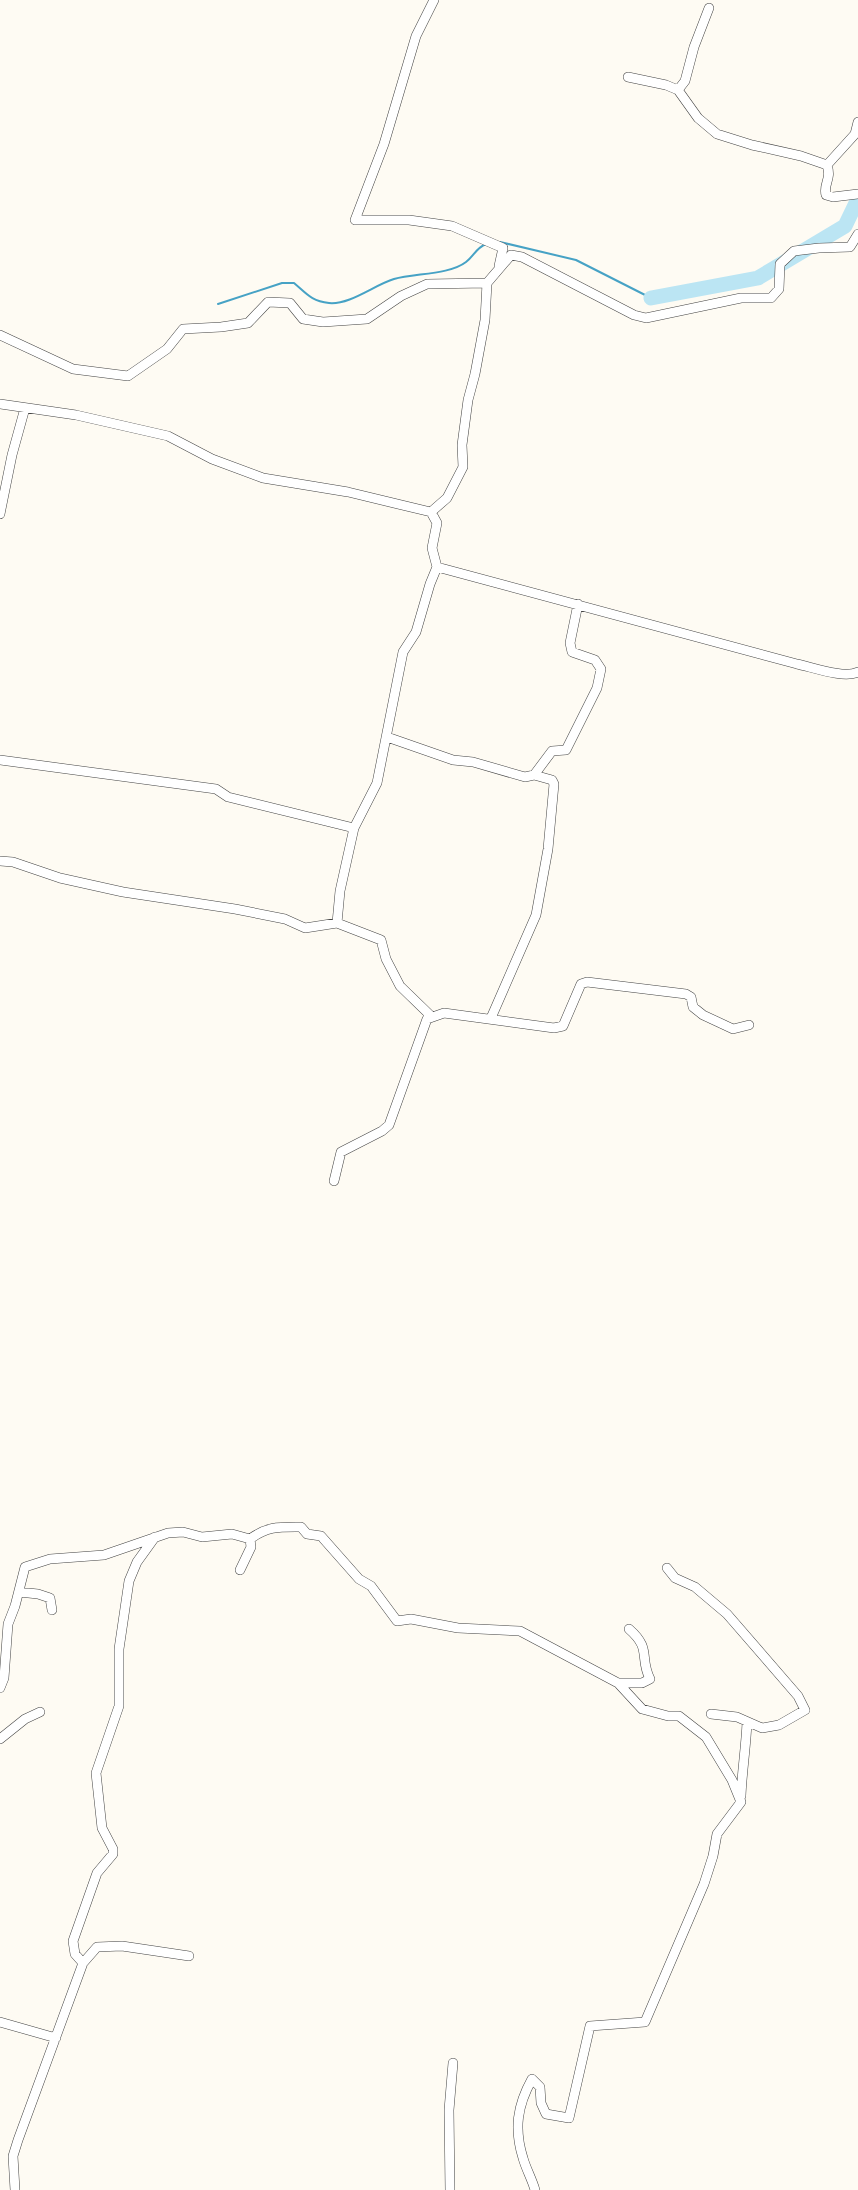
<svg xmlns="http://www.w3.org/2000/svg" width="858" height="2190" font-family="Merriweather,serif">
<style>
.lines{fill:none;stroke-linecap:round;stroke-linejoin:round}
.stream{stroke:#46a2c5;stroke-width:2}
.river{stroke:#bbe5f3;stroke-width:15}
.street-casing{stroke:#434343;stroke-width:10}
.street{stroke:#fff;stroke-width:9}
</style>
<rect width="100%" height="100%" fill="#fefbf3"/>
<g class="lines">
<path class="stream" d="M500 242 576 260 651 298
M218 304 282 283H294C307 294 311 301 329 303 350 305 374 285 394 279 415 273 449 275 466 262 474 256 476 248 486 244"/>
<path class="river" d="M651 298 758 278 845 226 858 199"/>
<g class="street-casing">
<path id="street" d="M434 0 416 36 384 144 355 220H409L452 226 503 248 499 266
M628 77 666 85 678 90 698 118 717 134 752 145 801 156 827 165C832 180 823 183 826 195L833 197 858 194
M678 90 685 81 694 47 709 8
M827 165 855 134 858 122
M0 335 73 369 128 376 167 349 183 329 221 327 248 323 268 302 290 303 303 319 323 322 367 319 401 296 427 284 487 283 511 255 522 257 634 315 646 318 741 298H771L779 289 780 264 794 251 819 248 850 247 858 234
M0 404 76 415 168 436 212 459 263 478 348 492 431 512 437 523 432 548 437 567 797 664C812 667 844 679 858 672
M431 512 447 498 463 467 462 445 468 400 475 374 485 320 487 283
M0 514 12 455 25 408
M387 737 453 760 473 762 525 777 534 775 552 751 566 750 597 688 601 669 595 660 572 652 570 643 578 604
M0 760 216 789 228 797 354 828
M0 861 13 862 60 878 123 892 235 909 285 919 305 928 337 923 381 940 386 959 400 986 432 1017
M337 923 340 891 354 828 377 783 403 652 416 632 430 584 437 567
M491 1018 536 915 548 849 554 784 552 780 534 775
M334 1181 341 1152 382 1131 389 1125 427 1019 444 1013 554 1028 563 1026 581 984 587 982 686 994 691 997 693 1007 703 1015 733 1029 749 1025
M250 1539C268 1526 279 1527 301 1527L307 1534 321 1536 359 1579 371 1586 397 1621 411 1619 458 1628 520 1631 618 1683
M667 1568 675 1578 695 1587 727 1614 798 1696 805 1710 779 1725 762 1728 737 1717 711 1714
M240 1570 251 1547 250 1539
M19 1592 38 1594 50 1598 52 1610
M0 1688 4 1678 8 1624 15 1606 25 1567 50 1559 104 1555 168 1533 183 1532 202 1537 232 1534 250 1539
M0 1739 25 1719 40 1712
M741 1796C742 1771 746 1747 747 1722
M83 1963 75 1954 73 1941 97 1873 113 1854V1849L102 1828 96 1773 119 1706V1649L129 1581 137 1562 155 1537
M0 2022 56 2038
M15 2190 13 2156 18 2140 83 1963 97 1947 122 1946 189 1956
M450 2190 449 2110 453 2063
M535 2190C532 2179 526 2169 523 2158 514 2129 517 2106 532 2079L540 2087 541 2103 546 2114 569 2118 590 2026 645 2022 704 1884 713 1856 717 1834 741 1802 732 1780 706 1737 679 1716H668L642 1709 618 1683H642L650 1679C639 1657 652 1649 629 1629"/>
</g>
<use href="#street" class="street"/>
</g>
</svg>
